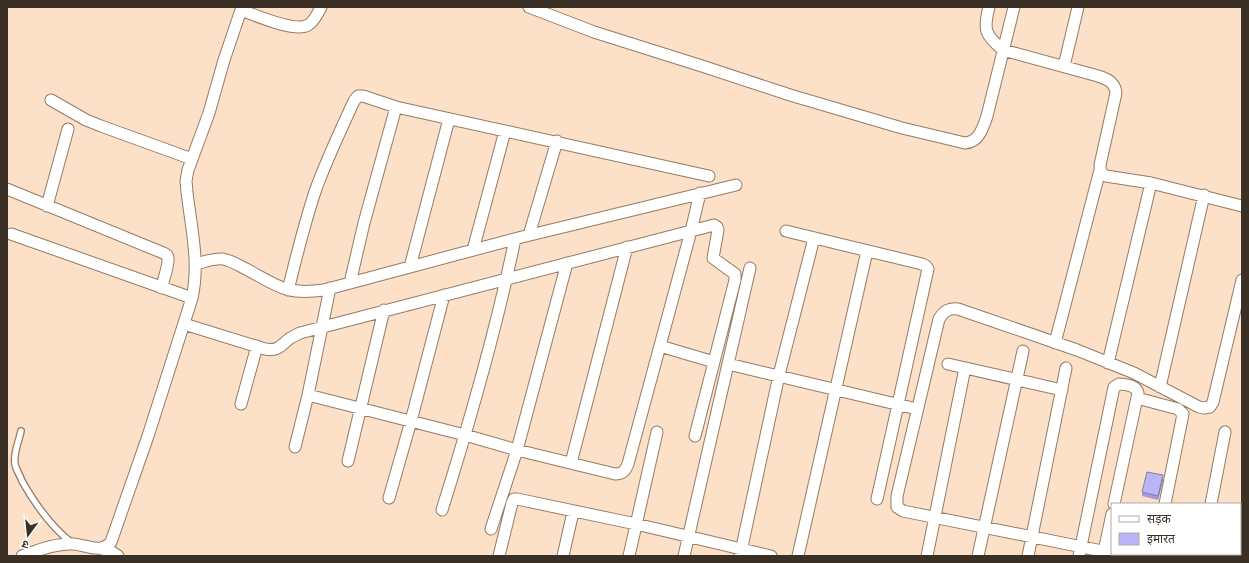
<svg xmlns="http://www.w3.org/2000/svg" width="1249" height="563" font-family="'Open Sans','Noto Sans Devanagari',sans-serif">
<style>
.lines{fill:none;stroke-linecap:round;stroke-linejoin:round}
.lane-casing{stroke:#947b64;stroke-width:8}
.street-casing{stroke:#947b64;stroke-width:13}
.lane{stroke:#fff;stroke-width:5.5}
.street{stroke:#fff;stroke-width:11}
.wall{fill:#a29bd6}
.shaded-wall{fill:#847eae}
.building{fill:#bcb4f9;stroke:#847eae}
</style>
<rect width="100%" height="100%" fill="#fce0c7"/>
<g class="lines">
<g class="lane-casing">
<path id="lane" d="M21 431C19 441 13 453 15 464 16 470 20 475 22 481 35 504 51 527 72 543"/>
</g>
<g class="street-casing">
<path id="street" d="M529 7 594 32 705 67 790 95 902 128 965 143C979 142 983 128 987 116L1014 7
M989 7C983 30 985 35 1003 50L1098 76C1107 79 1115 82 1116 93L1100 165C1100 171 1101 173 1106 176L1151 183 1242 206
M241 10C255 15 295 33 308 25 314 22 318 13 321 7
M1064 66 1078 7
M51 100 86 120 101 126 192 159
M7 189 161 252C164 253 168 255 168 258 169 265 163 280 162 288
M47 206 68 129
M786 231 922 264 926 266 928 269 877 499
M11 234 192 298
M529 235 557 141
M473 250 505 131
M196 264C204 262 214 258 223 259 232 261 240 266 248 270 279 287 287 295 324 290L522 237 736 185
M410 267 449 119
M350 283 364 223 396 107
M288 290C297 255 305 220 317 186 328 157 341 129 354 101L358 96H363L396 107 709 176
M184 324 265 349C278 351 279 347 289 339 292 337 296 335 300 333L714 225 717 227 718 230 713 258 735 274V280L695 436
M1055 343 1100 170
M660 346 714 362
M1108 363 1151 183
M728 364 917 409
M948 364 1062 390
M1160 387 1204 195
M308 395 465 435 517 450 615 474C623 474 625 471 628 464L691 231 700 193
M1137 398 1178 409 1183 414 1165 504
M241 404 257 346
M295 447 308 395 330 288
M348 461 384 310
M571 463 627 247
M389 498 411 421 444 295
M1211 504 1225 432
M442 510C470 421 496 331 515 239
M491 529 517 450 567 263
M102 549 112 552 118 556
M1112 553 903 511 897 507V496L939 319C944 311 948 308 958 309L1077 350 1134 373 1199 407 1204 408 1210 407 1213 402 1242 280
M1116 554 1126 556
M22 556C39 550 56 543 73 544 87 545 101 554 111 542L148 436 192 298C200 263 191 227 187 192L186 181 188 170 209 113 224 60 242 7
M499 556 512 503 514 499H517L636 524 771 556
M563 556 573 512
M629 556 657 432
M684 556 750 268
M740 556 779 375 814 238
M798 556 867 251
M927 556 965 368
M978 556 1023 351
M1028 556 1066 368
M1079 556 1114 387 1119 384C1127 385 1136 385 1138 393L1114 504
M1103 556 1112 514
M1155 556V554
M1201 556V554
M1241 556 1242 553"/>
</g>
<use href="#lane" class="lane"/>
<use href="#street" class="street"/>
</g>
<path class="wall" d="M1163 480 1158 500 1142 496V492Z"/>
<path class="shaded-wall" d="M1163 475V480L1158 500V496Z"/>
<path class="building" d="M1147 472 1163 475 1158 496 1142 492Z"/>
<rect width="1249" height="563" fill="none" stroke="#3b3026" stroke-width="16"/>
<rect x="1111" y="503" width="130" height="52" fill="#ffffff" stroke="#b1aca8"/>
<rect x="1119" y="516" width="20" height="6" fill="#ffffff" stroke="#b1aca8"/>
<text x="1147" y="523" font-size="12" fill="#3b3026">सड़क</text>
<rect x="1119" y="533" width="20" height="12" fill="#bcb4f9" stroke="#b1aca8"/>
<text x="1147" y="543" font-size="12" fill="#3b3026">इमारत</text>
<g transform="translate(28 535) rotate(195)" stroke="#ffffff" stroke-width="3" paint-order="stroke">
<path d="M0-3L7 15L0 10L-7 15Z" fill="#3b3026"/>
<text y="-6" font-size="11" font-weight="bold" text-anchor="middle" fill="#3b3026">उ</text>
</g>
</svg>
